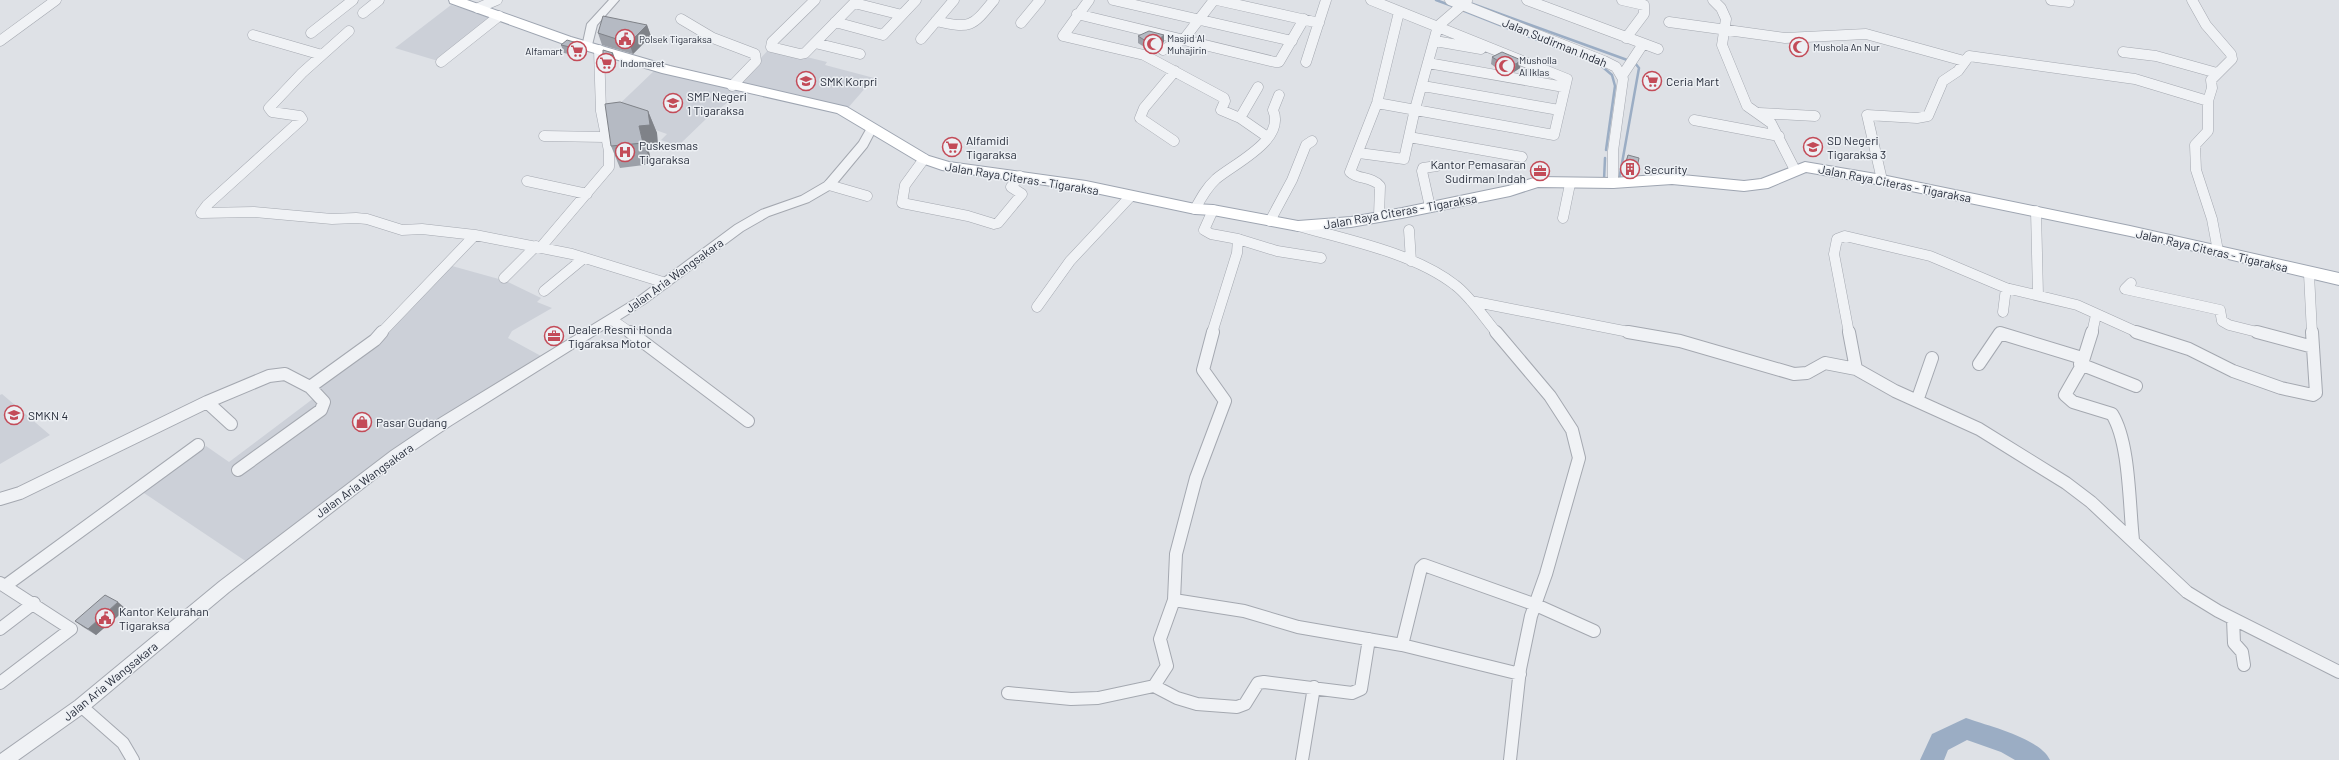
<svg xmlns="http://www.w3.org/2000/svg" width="2339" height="760" font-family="Barlow,sans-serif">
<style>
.built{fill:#ccd0d8}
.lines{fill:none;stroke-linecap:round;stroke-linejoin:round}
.stream{stroke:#9badc4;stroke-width:2.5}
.river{fill:#9badc4;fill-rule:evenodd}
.minor-far1-casing{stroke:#a4a8b0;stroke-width:11}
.minor-casing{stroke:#a4a8b0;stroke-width:14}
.tertiary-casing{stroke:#a4a8b0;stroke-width:2}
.primary-casing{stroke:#9ea5b1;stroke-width:2}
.minor-far1{stroke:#f0f2f5;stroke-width:10}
.minor{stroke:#f0f2f5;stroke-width:12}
.tertiary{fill:#f0f2f5;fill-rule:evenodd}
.primary{fill:#fff;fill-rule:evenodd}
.wall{fill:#9ca0a8}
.shaded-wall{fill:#7f8288}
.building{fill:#b5bac3;stroke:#7f8288}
.labels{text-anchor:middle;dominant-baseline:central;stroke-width:3;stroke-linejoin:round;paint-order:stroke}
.far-poi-label{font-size:10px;fill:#282e3c;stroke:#edf0f4;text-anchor:start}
.street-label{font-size:12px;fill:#282e3c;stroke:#edf0f4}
.poi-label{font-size:12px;fill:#282e3c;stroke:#edf0f4;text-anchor:start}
</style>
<rect width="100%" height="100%" fill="#dee1e6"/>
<path class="built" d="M451 5 492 17 438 61 395 48Z
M770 48 827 62 825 65 874 78 847 109 737 84Z
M655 70 741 92 706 119 678 146 661 140 667 134 609 114Z
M452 266 506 281 541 298 537 302 552 308 512 331 508 338 541 356 247 562 141 491 206 446 229 462 314 398 308 393Z
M2 394 50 435 0 464V395Z"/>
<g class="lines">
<path class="stream" d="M1436 0 1455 7
M1470 3 1630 61
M1462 10 1563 50
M1598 63 1612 75 1615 86 1606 150
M1604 180 1605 158
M1619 180 1639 68 1635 63"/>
<path class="river" d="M1966 718C1988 726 2040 738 2050 760H2015L2001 752 1967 740 1948 750 1944 760H1920L1932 734Z"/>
<g class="minor-far1-casing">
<path id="minor-far1" d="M815 0 772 42 771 47 800 54 805 53 857 0
M1089 0 1063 36 1144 55 1224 98 1225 101 1221 110 1240 118
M1113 0 1292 41
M1217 0 1319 23
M1371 0 1567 79 1554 135 1377 103
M1450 0 1604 61 1616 67 1623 79 1613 151V183
M1527 0 1658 49
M1622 0 1644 5V14L1626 38
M1713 0 1721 8 1726 19 1722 45 1747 106 1771 123 1795 170
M2051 0 2069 2 2068 0
M2192 0 2206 25 2231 54 2232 59 2211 80 2212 88 2208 101V131L2195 145 2196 170 2212 219 2218 251
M854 3 902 15
M478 8 497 0
M363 13 379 0
M1077 14 1275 62H1279L1304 19
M681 19 713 38 755 54 756 61 732 86
M936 21C971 29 972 27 994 0
M835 22 883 35 916 0
M1669 22 1785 38 1866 34 1964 61
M1021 23 1040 0
M349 31 302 73 269 108 272 112 300 116 302 119 207 205 201 213 254 212 332 219 356 218 367 219 402 230 422 229 475 235
M311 33 353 0
M253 35 322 55
M921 39 954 0
M0 41 56 0
M1435 41 1481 49
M815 43 860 54
M1163 50 1184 39 1214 0
M2123 52 2156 56 2217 73
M441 62 499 16
M1306 62 1326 0
M1428 63 1564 87
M1622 76 1643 44
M1423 86 1559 110
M1258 87 1240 118 1266 136
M1759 113 1815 116
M1694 120 1779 136
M544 136 605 137
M1409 137 1522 157
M1174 141 1140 118 1144 108 1175 71
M1359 153 1404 159 1415 109 1438 26 1467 1
M924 159 905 185 902 203 968 216 994 224 998 223 1022 194 1011 187 1020 176
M1882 180 1867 115 1917 118 1928 116 1943 81 1958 71 1969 56 2135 79 2208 101
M527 181 587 194
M829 185 867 196
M1430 207 1422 171 1423 168 1437 166
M1195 209C1201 198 1207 187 1216 179 1235 163 1286 140 1273 110L1279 95
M2036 211 2038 295
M1379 216 1380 186C1372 176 1358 180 1350 172L1377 103 1399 12
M1563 218 1570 184
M1270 221 1292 180 1306 145 1312 141
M1298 226C1348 240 1414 253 1455 285 1470 296 1485 319 1497 333
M1409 230 1411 261
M1238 239 1277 251 1321 258
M541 247 609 167V151L601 111 599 50
M2309 274 2312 333
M504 278 536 246
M2131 283 2125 289 2220 310 2222 321 2229 325 2261 333
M544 291 584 258
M1471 301 1634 333
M1037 307 1070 261 1130 197
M2003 312 2006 288
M612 320 631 333
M381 333 475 235 572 254 666 283
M1212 333 1237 253 1238 239 1211 234 1204 230 1213 210
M1849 333 1834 254 1837 239 1845 236 1930 256 2006 288 2077 305 2139 333
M2000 333H2001
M2092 333 2096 315"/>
</g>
<g class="minor-casing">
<path id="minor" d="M630 332 748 421
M1496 332 1550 396 1572 430 1579 458 1546 574 1531 616 1520 669 1510 760
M1628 332 1680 341 1794 374 1807 373 1825 363 1856 369
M1849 332 1856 369 1895 391 1979 429 2066 483 2091 502 2187 592 2218 611 2339 672
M2092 332 2081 367 2065 395 2073 402 2112 414C2130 443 2129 505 2133 540
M2136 332 2189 349 2233 371 2281 388 2313 395 2316 393 2312 332
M2257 332 2313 347
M1979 364 2000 333 2082 358
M2080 364 2136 386
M1917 401 1932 358
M207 402 231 424
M238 470 321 410 324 402 310 387
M0 499 20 493 207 402 269 376 285 374 310 387 375 340 382 332
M0 583 71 629 0 683
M5 586 198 445
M1174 600 1244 611 1298 627 1402 645 1421 568 1424 565 1536 605 1594 631
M2233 619 2234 643 2242 652 2244 665
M0 629 34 603
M1402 645 1520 674
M1154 686 1167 666 1160 639 1174 600 1176 554 1196 478 1225 401 1203 370 1213 332
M1008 693 1071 699 1098 698 1154 686 1177 698 1197 704 1237 707 1245 704 1258 683 1264 682 1352 693 1361 689 1369 639
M81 706 123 743 133 760
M1302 760 1314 687"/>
</g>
<g class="tertiary-casing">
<path id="tertiary" d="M609 0H619L597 25 591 49H583L582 47 587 24Z
M872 125 877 128 867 147 833 188 809 202 769 216 743 231 646 303 450 426 401 459 229 592 87 711 18 760H0V754L75 701 219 582 391 451 440 418 638 297 735 225 761 210 801 196 825 182 859 142 868 126Z"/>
</g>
<g class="primary-casing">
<path id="primary" d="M449 0H467L571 37 670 66 847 107 929 156 949 162 1086 181 1195 204 1213 205 1298 221 1351 217 1402 208 1508 186 1537 177 1613 178 1672 174 1744 181 1761 179 1805 162 1882 175 2130 226 2339 273V285L2130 236 1882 185 1806 172 1768 188 1744 191 1672 184 1613 188 1538 187 1510 196 1402 218 1351 227 1298 231 1213 215 1195 214 1086 191 942 170 919 162 837 113 662 73 561 43 450 3Z"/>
</g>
<use href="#minor-far1" class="minor-far1"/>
<use href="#minor" class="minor"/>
<use href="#tertiary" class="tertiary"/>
<use href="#primary" class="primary"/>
</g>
<path class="wall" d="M647 25 651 36 633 54 602 45 598 33Z
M1138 36 1164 42 1152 52 1138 43Z
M561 45H584L587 52 582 57 564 53Z
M1492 57 1521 60 1520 68 1514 72 1498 69 1491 64Z
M648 111 657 133 658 147 648 148 652 164 620 168 611 146Z
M1628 155 1637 168 1635 175 1623 174 1625 162Z
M126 609 96 635 83 627 75 621Z"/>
<path class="shaded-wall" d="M647 25 651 36 633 54 629 43Z
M1164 35V42L1152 52V45Z
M584 45 587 52 582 57 579 49Z
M613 53 616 61 606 69 603 62Z
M1521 60 1520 68 1514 72 1516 64Z
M648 111 657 133 658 147 648 148 652 164 643 143 639 126Z
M118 602 126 609 96 635 88 629Z"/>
<path class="building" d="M603 16 647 25 629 43 598 33Z
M1149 31 1164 35 1152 45 1138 36Z
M567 40 584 45 579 49 561 45Z
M603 50 613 53 603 62Z
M1502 52 1521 60 1516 64 1500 62 1492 57Z
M620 102 648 111 650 125 639 126 643 143 611 146 605 104Z
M1628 155 1639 158 1637 168 1625 166Z
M105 595 118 602 88 629 75 621Z"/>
<defs>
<g id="civic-ring" transform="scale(1)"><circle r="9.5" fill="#edf0f4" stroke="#c34b58" stroke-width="1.5"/><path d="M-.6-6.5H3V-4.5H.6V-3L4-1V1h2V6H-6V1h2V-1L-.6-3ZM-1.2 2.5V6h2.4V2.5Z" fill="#c34b58"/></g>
<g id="mosque-ring" transform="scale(1)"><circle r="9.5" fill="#edf0f4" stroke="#c34b58" stroke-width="1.5"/><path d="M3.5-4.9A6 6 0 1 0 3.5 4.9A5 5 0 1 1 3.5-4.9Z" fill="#c34b58"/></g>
<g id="supermarket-ring" transform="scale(1)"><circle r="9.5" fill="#edf0f4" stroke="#c34b58" stroke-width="1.5"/><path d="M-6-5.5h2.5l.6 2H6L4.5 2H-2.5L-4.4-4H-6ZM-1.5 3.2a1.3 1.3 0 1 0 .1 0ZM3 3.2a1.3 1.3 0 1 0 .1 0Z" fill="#c34b58"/></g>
<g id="school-ring" transform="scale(1)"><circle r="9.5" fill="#edf0f4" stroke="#c34b58" stroke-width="1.5"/><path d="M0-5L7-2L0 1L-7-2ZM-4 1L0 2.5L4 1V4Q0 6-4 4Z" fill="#c34b58"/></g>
<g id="hospital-ring" transform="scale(1)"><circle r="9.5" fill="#edf0f4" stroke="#c34b58" stroke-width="1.5"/><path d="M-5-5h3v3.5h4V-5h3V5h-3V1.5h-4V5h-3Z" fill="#c34b58"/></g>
<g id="building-ring" transform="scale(1)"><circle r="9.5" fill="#edf0f4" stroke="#c34b58" stroke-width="1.5"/><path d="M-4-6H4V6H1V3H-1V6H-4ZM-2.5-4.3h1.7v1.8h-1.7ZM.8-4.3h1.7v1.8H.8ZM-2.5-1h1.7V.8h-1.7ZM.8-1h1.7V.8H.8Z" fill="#c34b58"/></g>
<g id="office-ring" transform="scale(1)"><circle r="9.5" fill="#edf0f4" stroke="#c34b58" stroke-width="1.5"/><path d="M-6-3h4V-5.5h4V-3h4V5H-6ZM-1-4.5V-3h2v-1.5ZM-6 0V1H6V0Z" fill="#c34b58"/></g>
<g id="shop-ring" transform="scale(1)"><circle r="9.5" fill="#edf0f4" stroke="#c34b58" stroke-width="1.5"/><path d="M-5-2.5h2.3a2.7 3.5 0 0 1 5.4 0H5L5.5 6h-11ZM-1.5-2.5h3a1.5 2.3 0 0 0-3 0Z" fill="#c34b58"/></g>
</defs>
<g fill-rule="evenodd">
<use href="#civic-ring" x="625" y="39"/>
<use href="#mosque-ring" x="1153" y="44"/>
<use href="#mosque-ring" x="1799" y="47"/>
<use href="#supermarket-ring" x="577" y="51"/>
<use href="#supermarket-ring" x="606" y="63"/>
<use href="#mosque-ring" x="1505" y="66"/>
<use href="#school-ring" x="806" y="81"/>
<use href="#supermarket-ring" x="1652" y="81"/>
<use href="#school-ring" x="673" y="103"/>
<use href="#supermarket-ring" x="952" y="147"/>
<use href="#school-ring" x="1813" y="147"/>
<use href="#hospital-ring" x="625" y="152"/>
<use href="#building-ring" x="1630" y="169"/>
<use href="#office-ring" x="1540" y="171"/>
<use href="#office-ring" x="554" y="336"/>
<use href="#school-ring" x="14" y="415"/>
<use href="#shop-ring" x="362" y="422"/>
<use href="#civic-ring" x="105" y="618"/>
</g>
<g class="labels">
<g class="far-poi-label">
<text x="1167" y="38">Masjid Al<tspan x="1167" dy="12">Muhajirin</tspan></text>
<text x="639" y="39">Polsek Tigaraksa</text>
<text x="1813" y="47">Mushola An Nur</text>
<text x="563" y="51" text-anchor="end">Alfamart</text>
<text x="1519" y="60">Musholla<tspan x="1519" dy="12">Al Iklas</tspan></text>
<text x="620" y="63">Indomaret</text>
</g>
<g class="street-label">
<text transform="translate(1555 42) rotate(22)">Jalan Sudirman Indah</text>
<text transform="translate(1022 178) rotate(9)">Jalan Raya Citeras - Tigaraksa</text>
<text transform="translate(1895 183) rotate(11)">Jalan Raya Citeras - Tigaraksa</text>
<text transform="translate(1400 211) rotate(-10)">Jalan Raya Citeras - Tigaraksa</text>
<text transform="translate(2212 250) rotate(13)">Jalan Raya Citeras - Tigaraksa</text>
<text transform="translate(674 275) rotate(-36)">Jalan Aria Wangsakara</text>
<text transform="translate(364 480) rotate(-36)">Jalan Aria Wangsakara</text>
<text transform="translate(110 681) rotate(-39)">Jalan Aria Wangsakara</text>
</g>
<g class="poi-label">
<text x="820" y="81">SMK Korpri</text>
<text x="1666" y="81">Ceria Mart</text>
<text x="687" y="96">SMP Negeri<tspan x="687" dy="14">1 Tigaraksa</tspan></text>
<text x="966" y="140">Alfamidi<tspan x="966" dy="14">Tigaraksa</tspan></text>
<text x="1827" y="140">SD Negeri<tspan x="1827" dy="14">Tigaraksa 3</tspan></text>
<text x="639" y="145">Puskesmas<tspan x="639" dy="14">Tigaraksa</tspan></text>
<text x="1526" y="164" text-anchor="end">Kantor Pemasaran<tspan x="1526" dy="14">Sudirman Indah</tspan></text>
<text x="1644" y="169">Security</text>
<text x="568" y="329">Dealer Resmi Honda<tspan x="568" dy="14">Tigaraksa Motor</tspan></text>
<text x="28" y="415">SMKN 4</text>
<text x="376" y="422">Pasar Gudang</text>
<text x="119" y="611">Kantor Kelurahan<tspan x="119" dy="14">Tigaraksa</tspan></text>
</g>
</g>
</svg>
